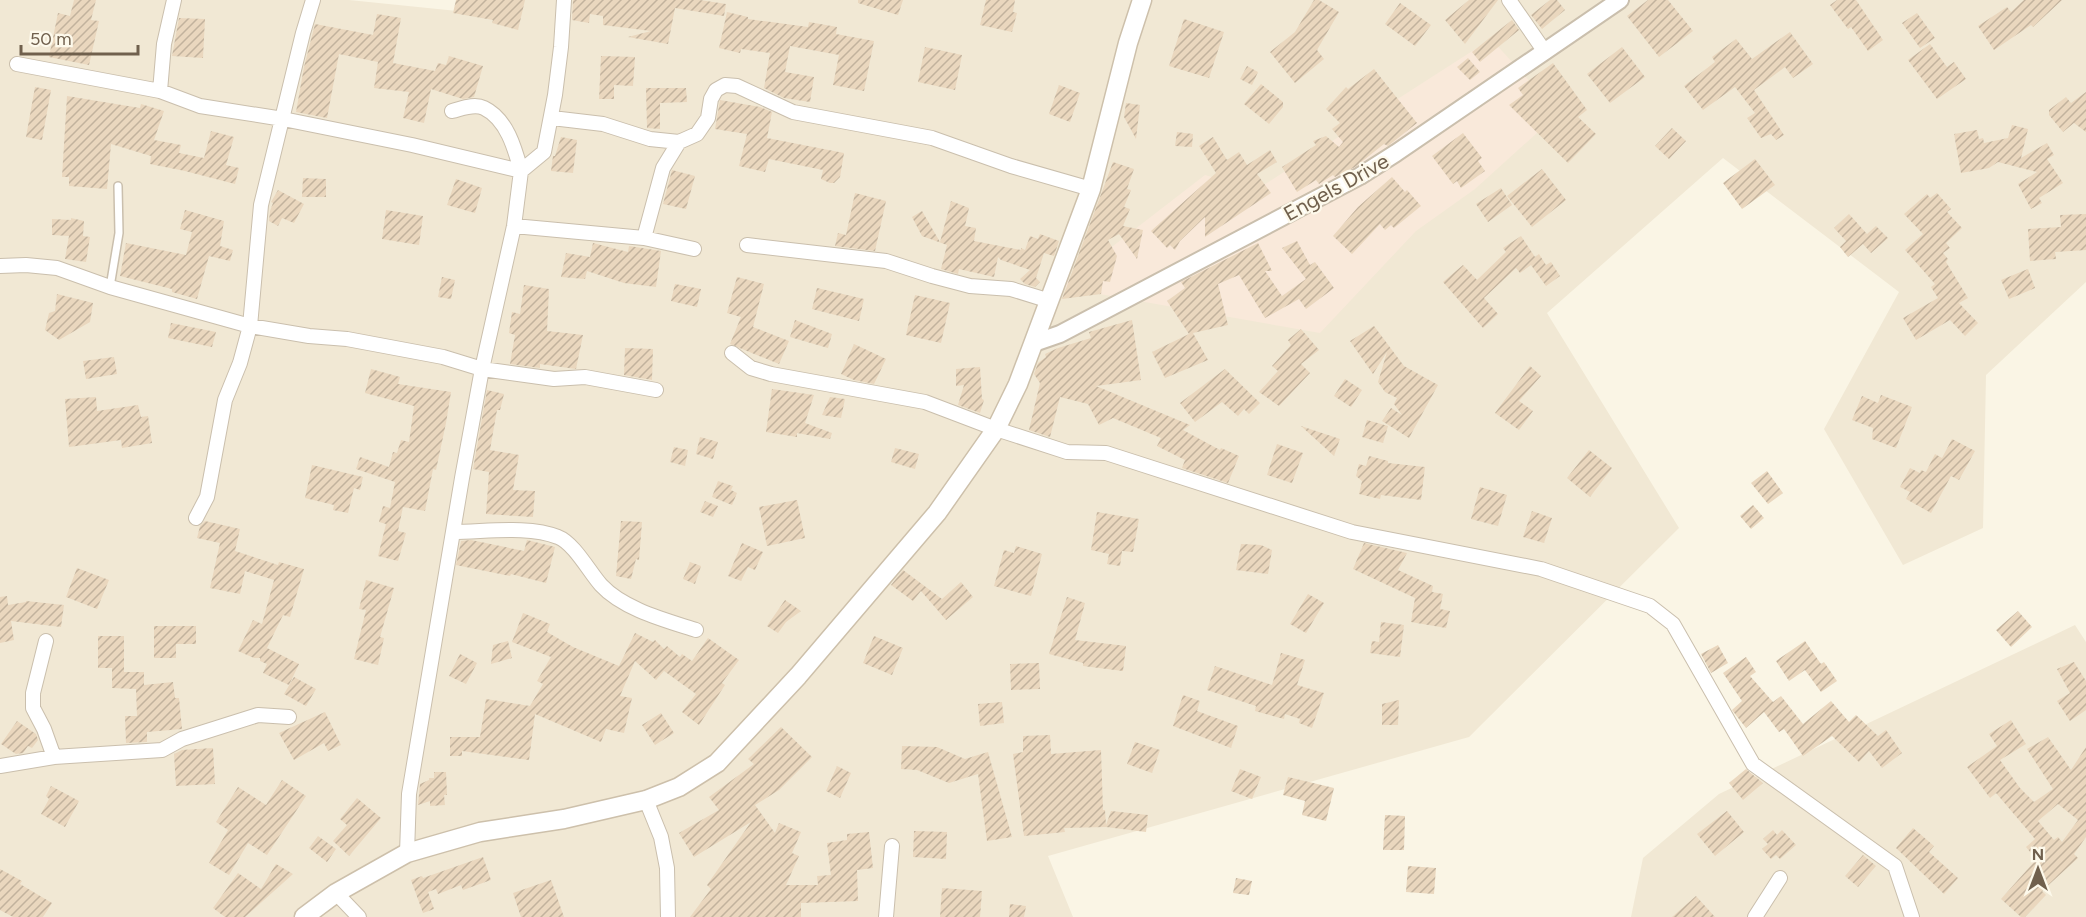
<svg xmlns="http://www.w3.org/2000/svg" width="2086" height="917" font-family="Figtree,sans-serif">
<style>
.residential{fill:#f1e8d4}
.commercial{fill:#f9e9da}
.building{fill:url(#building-hatch);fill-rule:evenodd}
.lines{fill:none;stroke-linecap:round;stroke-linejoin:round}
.service-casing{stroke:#cabfad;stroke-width:10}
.minor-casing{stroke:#cabfad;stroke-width:16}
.tertiary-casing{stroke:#cabfad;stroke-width:20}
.secondary-casing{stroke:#cdc0ab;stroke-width:21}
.service{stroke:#fff;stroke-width:7}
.minor{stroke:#fff;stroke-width:14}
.tertiary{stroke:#fff;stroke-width:16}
.secondary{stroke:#fff;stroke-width:18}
.labels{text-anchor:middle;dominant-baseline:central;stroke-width:4.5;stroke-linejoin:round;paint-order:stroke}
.street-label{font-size:21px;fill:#70604d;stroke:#fdf9eb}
</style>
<defs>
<pattern id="building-hatch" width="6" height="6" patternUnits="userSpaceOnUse" patternTransform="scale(1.5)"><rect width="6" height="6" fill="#ead7be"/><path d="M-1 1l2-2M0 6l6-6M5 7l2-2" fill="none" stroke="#c2b29d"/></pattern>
</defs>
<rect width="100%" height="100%" fill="#faf5e5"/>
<path class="residential" d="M0 0H349L467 12 477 0H2086V282L1986 375 1983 528 1903 565 1824 429 1899 292 1723 158 1547 313 1679 528 1469 737 1048 856 1073 917H0Z
M2075 625 2086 642V917H1631L1643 858 1719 794Z"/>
<path class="commercial" d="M1491 39 1559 113 1475 189 1416 231 1320 333 1060 287 1205 175 1256 190Z"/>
<path class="building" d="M74 0H96L91 20 99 21 89 65 49 57 58 13 70 16Z
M456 0H525L518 30 492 23 493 20 453 13Z
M573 0H700L726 4 724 16 675 8 668 44 628 37 651 31 603 25V16L590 14 589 23 572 20Z
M858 0H903L898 15 858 3Z
M986 0H1015L1013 12 1017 13 1012 32 980 25Z
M1314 0H1319L1339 12 1317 50 1324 59 1295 83 1270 52 1295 32Z
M1469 0H1498L1465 44 1445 20Z
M1550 0H1557L1565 10 1542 29 1531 15Z
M1648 0H1668L1693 31 1659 57 1627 16Z
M1837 0H1856L1883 40 1868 51 1851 27 1848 29 1830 5Z
M2024 0H2062L2033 27 2031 25 1994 50 1978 26 2007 7 2011 12Z
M1400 3 1431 25 1415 46 1385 24Z
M727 12 748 17V19L808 27 809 22 837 27 836 34 874 41 864 91 833 85 839 55 790 46 785 72 814 77 810 102 784 98 764 88 770 53 741 49 740 53 719 48Z
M1917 13 1935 38 1920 48 1902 23Z
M377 14 401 18 393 63 435 71 438 63 446 65 449 56 483 66 474 97 463 99 431 89 424 123 403 118 409 92 374 88 378 62 339 54 327 118 296 112 304 67 315 24 373 35Z
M179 18 205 19 203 58 172 56Z
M1184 19 1224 32 1209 78 1169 66Z
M1512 20 1519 30 1480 62 1472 52Z
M1790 32 1813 64 1793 78 1785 67 1754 90 1784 135 1776 140 1771 134 1761 138 1747 118 1755 113 1735 87 1703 110 1684 86 1715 62 1712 57 1736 39 1752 59Z
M1930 44 1947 67 1954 62 1966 79 1937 99 1908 60Z
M925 47 962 55 955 90 918 82Z
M1622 47 1645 77 1610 103 1587 74Z
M601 56 635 57 633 86 614 85V99H599Z
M1468 58 1480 72 1470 80 1457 67Z
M1553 63 1587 110 1578 117 1596 134 1568 163 1509 105 1523 95 1518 88Z
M1247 66 1258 72 1252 85 1240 79Z
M1374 69 1417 123 1388 146 1384 144 1355 167 1335 177 1333 175 1319 184 1316 180 1297 192 1282 167 1316 145 1313 141 1326 136 1339 147 1343 142 1332 129 1340 123 1326 109 1346 87 1348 89Z
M1261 84 1283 102V107L1269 124 1244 104Z
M1059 85 1080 93 1070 122 1049 114Z
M35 87 51 90 42 140 26 137Z
M646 88H686L687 102 660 103V129L647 128Z
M2086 92V132L2074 123 2063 132 2049 115V110L2066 97 2071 103Z
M67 96 140 108 141 104 164 111 154 140 181 145 179 153 204 158 211 131 234 137 226 165 239 168 235 184 185 171 150 164 151 156 111 144 107 189 69 186V177H62Z
M720 100 760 107 772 112 767 138 844 153 840 177 834 183H830L821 179 823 170 769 159 765 172 739 166 747 134 715 129Z
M1126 103 1140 105 1136 139 1124 117Z
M2012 125 2028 129 2021 158 2047 143 2054 155 2047 159 2063 183 2039 198 2042 203 2031 209 2018 184 2037 172 1998 162 1989 168 1961 173 1954 134 1977 130 1979 139 1983 138 1984 143 2008 138Z
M1672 128 1686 141 1669 159 1655 146Z
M1177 132 1193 134 1192 147 1175 146Z
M1463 133 1482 158 1478 161 1485 171 1461 188 1457 181 1453 184 1432 156Z
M561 137 577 140 573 173 551 171 553 156H555Z
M1213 137 1227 160 1239 152 1247 165 1270 150 1277 162 1257 174 1271 193 1205 237V217L1180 241 1175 250 1170 245 1167 248 1151 231 1216 173 1199 146Z
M1755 159 1775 185 1742 209 1723 183Z
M1113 162 1134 169 1127 189 1131 190 1124 207 1130 209 1123 226 1143 230 1137 259 1119 234 1108 240 1117 256 1110 282 1103 281 1101 294 1062 299Z
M1542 169 1566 200 1532 227 1507 196Z
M672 170 695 176 686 209 663 204Z
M1392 177 1405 192 1407 190 1421 206 1394 228 1391 225 1385 230 1380 224 1352 254 1333 236 1358 207Z
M303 178 326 179V197H302Z
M456 179 482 188 475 213 447 205Z
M1501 188 1512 205 1488 222 1476 204Z
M278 190 304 204 294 223 282 218 278 226 269 221 270 211 273 203 271 202Z
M855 193 886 201 875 251 835 246 838 233 846 235Z
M1937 193 1951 209 1947 212 1962 228 1946 243 1950 248 1943 253 1948 259 1946 262 1968 298 1959 303 1978 323 1965 336 1950 320 1916 340 1903 318 1938 298 1931 287 1935 284 1905 250 1923 234 1904 214 1927 194 1930 198Z
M951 201 969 208 965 226 976 228 974 241 1021 250V248L1025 250 1030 236 1038 239 1040 234 1059 241 1054 256 1044 253 1036 278 1040 282 1035 287 1025 284 1020 279 1030 270 1001 260 998 257 994 277 959 269 958 274 941 269 947 245 922 236 912 217 922 211 940 242Z
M185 210 224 221 220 246 233 250 230 261 209 256 197 299 172 292V289L120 276 126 243 186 255 192 232 180 229Z
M386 210 423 216 419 245 382 239Z
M1849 214 1867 234 1876 226 1888 238 1871 253 1863 244 1848 257 1840 247 1846 241 1834 228Z
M2086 214V250L2055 252 2056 259 2030 261 2028 229 2061 227 2060 215Z
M71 218 84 221 83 236 90 237 86 262 65 259 69 236 52 235V219L71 220Z
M1521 236 1535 257 1539 254 1546 265 1551 262 1560 276 1546 286 1531 265 1520 273 1516 268 1484 298 1498 314 1483 328 1443 282 1463 265 1477 280 1506 252 1503 248Z
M1297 241 1310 265 1315 262 1334 288 1306 309 1299 299 1265 318 1239 275 1218 284 1228 325 1193 333 1208 360 1165 378 1152 352 1189 334 1167 301 1185 288 1181 282 1258 243 1272 271H1265L1282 296 1306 279 1282 248Z
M593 243 628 252 629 246 661 251 656 287 624 283 587 271 585 279 561 277 566 253 590 257Z
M2028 269 2035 288 2009 299 2001 280Z
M442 277 455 280 451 299 438 297Z
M737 277 764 284 753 327 789 341 779 364 730 344 741 317 727 313Z
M675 284 701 289 697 307 671 301Z
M524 285 549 289 547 331 583 335 576 369 540 364V368L510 364 515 335 509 333 512 312 520 314Z
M817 288 864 299 859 321 812 309Z
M57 294 93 303 90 322 59 340 45 330 49 313 55 311Z
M915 295 950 303 941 343 906 335Z
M795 320 832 334 828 348 790 337Z
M1132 320 1141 380 1096 386 1190 425 1183 430 1220 450 1221 448 1239 456 1228 483 1182 468 1185 460 1157 446 1161 438 1113 418 1099 425 1088 404 1060 397 1050 437 1029 430 1040 383 1034 374 1038 363 1046 357 1045 354 1058 348 1091 338 1089 332Z
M171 323 216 332 212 347 168 338Z
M1374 326 1404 366 1438 385 1409 438 1382 421 1391 408 1402 415 1394 404 1397 398 1385 392 1378 382 1387 352 1373 374 1350 341Z
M1301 329 1319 350 1301 364 1310 373 1279 406 1259 392 1278 371 1272 366 1291 345 1288 340Z
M854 344 886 359 874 384 854 380 841 374Z
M625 348 653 349 652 380 624 375Z
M114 357 117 374 86 379 83 361Z
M1530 366 1541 376 1519 401 1533 411 1519 430 1495 413Z
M980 367 982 399 984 400 980 413 958 405 964 385 956 386V369Z
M371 369 400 377 398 384 451 392 446 423 436 470 433 469 425 511 403 507 398 531 406 533 398 561 378 556 386 524 379 522 383 506 390 508 395 482 356 469 360 457 389 467 393 452 397 453 401 440 409 442 414 406 365 393Z
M1225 369 1260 403 1249 414 1244 409 1238 416 1222 402 1195 422 1180 403Z
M1345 379 1362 390 1351 407 1334 396Z
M772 389 814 395 805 423 832 433 830 439 797 433V437L766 432Z
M487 390 504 394 500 410H497L490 450 519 455 513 490 535 491 533 517 486 514 489 472 473 469Z
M1881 395 1912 407 1896 448 1872 439 1873 428 1852 420 1862 396 1878 403Z
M96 397 97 411 138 405 141 417 148 416 152 443 122 448 121 440 69 447 65 399Z
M830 397 845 399 841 418 822 415Z
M1367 420 1388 426 1383 443 1362 437Z
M1301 426 1340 439 1334 456Z
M700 437 718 442 713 459 696 454Z
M1952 439 1975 451 1959 480 1951 476 1931 513 1906 499 1910 492 1900 487 1910 468 1920 473 1921 470 1926 472 1935 454 1942 458Z
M1277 444 1303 453 1292 483 1267 475Z
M674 447 688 450 685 466 670 462Z
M895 448 919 454 915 469 891 462Z
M1589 450 1612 468 1590 497 1567 478Z
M1369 456 1388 461V463L1425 467 1421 500 1381 495 1380 499 1359 494 1362 481 1356 476 1359 464 1366 466Z
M312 465 363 477 360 490 354 488 348 513 333 510 334 505 305 498Z
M1767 471 1783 493 1768 504 1751 483Z
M718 481 733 486 731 490 737 493 732 505 712 497Z
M1480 487 1507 495 1498 526 1471 519Z
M797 500 805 538 767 546 759 507Z
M705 501 718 506 713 517 700 512Z
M1753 505 1764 518 1751 529 1740 516Z
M1532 511 1552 518 1544 543 1523 537Z
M1097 512 1139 519 1133 552 1122 551 1120 566 1107 564 1109 554 1091 550Z
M205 521 240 529 235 551 278 565 279 562 304 569 290 617 283 615 267 648 299 664 289 685 263 673 267 664 260 661V658H254L238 651 253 620 262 624 274 580 245 571 240 594 210 588 220 543 197 538 200 526Z
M621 521 642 522 639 560 636 559 631 579 616 576Z
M471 540 524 551 527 540 555 547 546 583 511 574 510 576 456 565 461 541Z
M742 543 763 552 755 570 748 567 741 581 728 576Z
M1364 543 1407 553 1398 570 1433 586 1432 592 1443 594 1440 609 1450 611 1446 628 1411 622 1415 598 1353 569Z
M1241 544 1261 545 1272 550 1268 574 1236 570Z
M1016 546 1042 554 1031 596 994 586 1004 550 1014 553Z
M690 562 701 566 695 584 683 579Z
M77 568 109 580 97 609 66 597Z
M903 570 942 599 961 582 973 597 946 620 921 591 913 601 891 585Z
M366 580 394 588 380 637 384 638 378 665 354 659 366 610 359 609Z
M1308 594 1324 603 1306 633 1290 624Z
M7 596 8 605 26 602V601L64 605 61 627 11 621 14 640 0 643V597Z
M1067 597 1085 603 1075 640 1126 646 1123 671 1083 666V663L1049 654Z
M785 600 801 611 786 622 778 633 767 626Z
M2018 611 2032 627 2011 647 1996 630Z
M523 613 550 624 547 632 573 647 619 666 635 633 653 642 655 640 664 649 667 646 680 657 682 654 692 661 708 638 739 660 722 683 725 685 699 725 682 712 696 694 664 671 656 680 635 661 620 696 632 698 624 733 606 729 601 742 535 714 529 760 462 751V756H450V737H480L486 699 530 706 543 684 537 681 551 657 512 642Z
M1381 622 1404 625 1400 657 1370 653 1372 641 1379 642Z
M154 626H196V644H176V658H154Z
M98 636H124V672H144V685L173 682 175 698H179L182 729 147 732V742L126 743 125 716H137L136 689 112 688V668H98Z
M874 636 903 648 892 675 863 663Z
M508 641 512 658 491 664 493 645Z
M1805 641 1821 664 1824 662 1837 681 1821 692 1805 670 1789 681 1776 661Z
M1718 645 1728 663 1711 673 1701 654Z
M1281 653 1305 660 1297 685 1324 693 1312 728 1299 723 1300 719 1285 714 1284 719 1255 711 1256 706 1207 690 1215 666 1272 685Z
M460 654 477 663 466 684 449 676Z
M1746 657 1756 672 1750 676 1773 702 1781 696 1803 724 1831 701 1849 722 1856 715 1878 736 1886 730 1902 753 1882 768 1869 751 1859 762 1832 736 1803 756 1784 729 1779 732 1764 712 1746 728 1732 710 1742 701 1723 673Z
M2074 662 2086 681V710L2070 721 2057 701 2070 693 2057 669Z
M1039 663 1040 689 1011 690 1010 664Z
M294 677 316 689 306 706 284 694Z
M1183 695 1200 701 1197 711 1238 726 1231 748 1173 726Z
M1399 700 1398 725H1382V704Z
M1002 702 1004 723 980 726 978 704Z
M325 712 341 745 328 751 324 743 294 760 279 733Z
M661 713 674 733 655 745 642 725Z
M2011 720 2026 744 2000 760 2020 788 2034 802 2053 789 2027 749 2048 737 2071 770 2086 747V837L2074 854 2078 858 2042 891 2046 895 2025 917H2021L2001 899 2034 862 2032 860 2035 858 2026 847 2035 839 1996 793 1990 798 1967 767 1997 746 1989 734ZM2058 804 2078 820 2062 842 2058 837 2054 840 2038 821Z
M17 721 36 734 38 740 32 748 28 746 23 753 16 754 1 744Z
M781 727 812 757 779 790 755 805 775 833 779 823 801 832 792 853 799 856 786 885H818L817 876 831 875 827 843 847 840V834L869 832 873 868 857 870 858 901 801 903V917H690L711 889 707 885 751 822 694 857 679 833 719 810 709 797 754 764 748 759Z
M1050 735 1051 754 1101 750 1103 810H1105L1106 825 1111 811 1148 815 1146 832 1106 827 1064 828 1065 832 1024 836 1013 754 1023 752V736Z
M1135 742 1160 750 1152 773 1127 764Z
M902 746 937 747 965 759 988 752 1012 837 987 841 978 774 949 783 917 770 901 769Z
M213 748 215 784 176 786 174 754 182 750Z
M837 766 851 773 840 798 826 791Z
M1240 769 1261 777 1252 799 1231 791Z
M1746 769 1763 783 1743 800 1729 783Z
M434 772H446L447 795H444L445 805 430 806V801L418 805 420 784 429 780V778H434Z
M1288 777 1334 788 1326 821 1302 815 1305 801 1283 795Z
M282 780 306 796 267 855 248 843 229 875 209 863 228 830 216 822 238 787 266 805Z
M51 786 79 801 65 827 41 814 49 799 46 796Z
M357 798 381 818 349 856 333 841 347 825 340 819Z
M1727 811 1744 832 1715 856 1697 834Z
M1385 815 1405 816 1404 850H1383Z
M1913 828 1934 846 1929 852 1958 878 1944 894 1896 848Z
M1773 830 1777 835 1782 830 1796 845 1780 859 1776 855 1771 859 1762 849 1768 844 1763 839Z
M914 831 947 832 946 859 913 857Z
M318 836 336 849 327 862 309 848Z
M1863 855 1876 866 1858 887 1845 876Z
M483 857 491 880 463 890 461 885 438 894 436 889 428 892 434 909 423 913 411 880 422 876 423 878Z
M276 864 293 874 245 917H225L213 908 238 873 261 889Z
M1408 866 1436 868 1434 894 1406 892Z
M0 869 22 881 20 884 52 903 43 917H13L0 910Z
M1236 878 1252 881 1249 895 1233 893Z
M551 880 564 917H521L513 893Z
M942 888 982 891 980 917H940Z
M1696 896 1715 917H1672Z
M1010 904 1026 906 1024 917H1009Z"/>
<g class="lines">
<g class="service-casing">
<path id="service" d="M110 287 119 233 118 186"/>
</g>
<g class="minor-casing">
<path id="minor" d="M1509 0 1545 52
M17 64 160 91 200 106 283 119 412 145 521 171C515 149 507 119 484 108 474 103 461 109 452 111
M160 91 164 44 174 0
M552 118 603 124 650 139 679 142 697 134 708 118 711 99 716 90 725 85 737 86 793 112 932 138 1011 166 1091 189
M514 226 644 238 694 249
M644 238 663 168 679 142
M747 245 886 261 932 276 970 286 1011 289 1050 301
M0 266 26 265 57 268 110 287 250 326 309 336 347 339 443 357 482 369 554 379 585 377 656 390
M732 353 751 368 771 374 925 402 996 429 1067 452 1106 453 1352 532 1541 569 1650 606 1673 624 1753 764 1895 866 1912 917
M196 518 207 497 225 400 240 363 250 326 261 205 303 33 313 0
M453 532C485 532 529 525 558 537 574 543 590 573 601 585 623 609 665 620 696 630
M46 641 33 693V708L44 729 54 757
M0 766 54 757 162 750 182 739 258 715 289 717
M646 800 661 837 667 868 668 917
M407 853 409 794 462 478 482 369 514 226 521 171 544 152 555 95 561 47 564 0
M336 893 359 917
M886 917 892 846
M1755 917 1780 878"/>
</g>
<g class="tertiary-casing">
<path id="tertiary" d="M1034 343 1060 334 1360 176 1396 153 1620 0"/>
</g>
<g class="secondary-casing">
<path id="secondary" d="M304 917 336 893 407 853 480 832 564 819 646 800 679 787 717 763 798 676 937 513 996 429 1018 384 1091 189 1128 43 1142 0"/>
</g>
<use href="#service" class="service"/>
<use href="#minor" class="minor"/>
<use href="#tertiary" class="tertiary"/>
<use href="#secondary" class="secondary"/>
</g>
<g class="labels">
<g class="street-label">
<text transform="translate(1336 187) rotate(-29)">Engels Drive</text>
</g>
</g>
<g transform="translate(2038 869)" stroke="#fdf9eb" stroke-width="4.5" paint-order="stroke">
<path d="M0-4.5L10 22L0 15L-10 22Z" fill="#70604d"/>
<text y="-9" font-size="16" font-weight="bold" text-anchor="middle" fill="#70604d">N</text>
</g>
<path d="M21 45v9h117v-9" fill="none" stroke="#70604d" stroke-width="3"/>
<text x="30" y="45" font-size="18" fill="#70604d" stroke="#fdf9eb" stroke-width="4.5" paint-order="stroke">50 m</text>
</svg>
